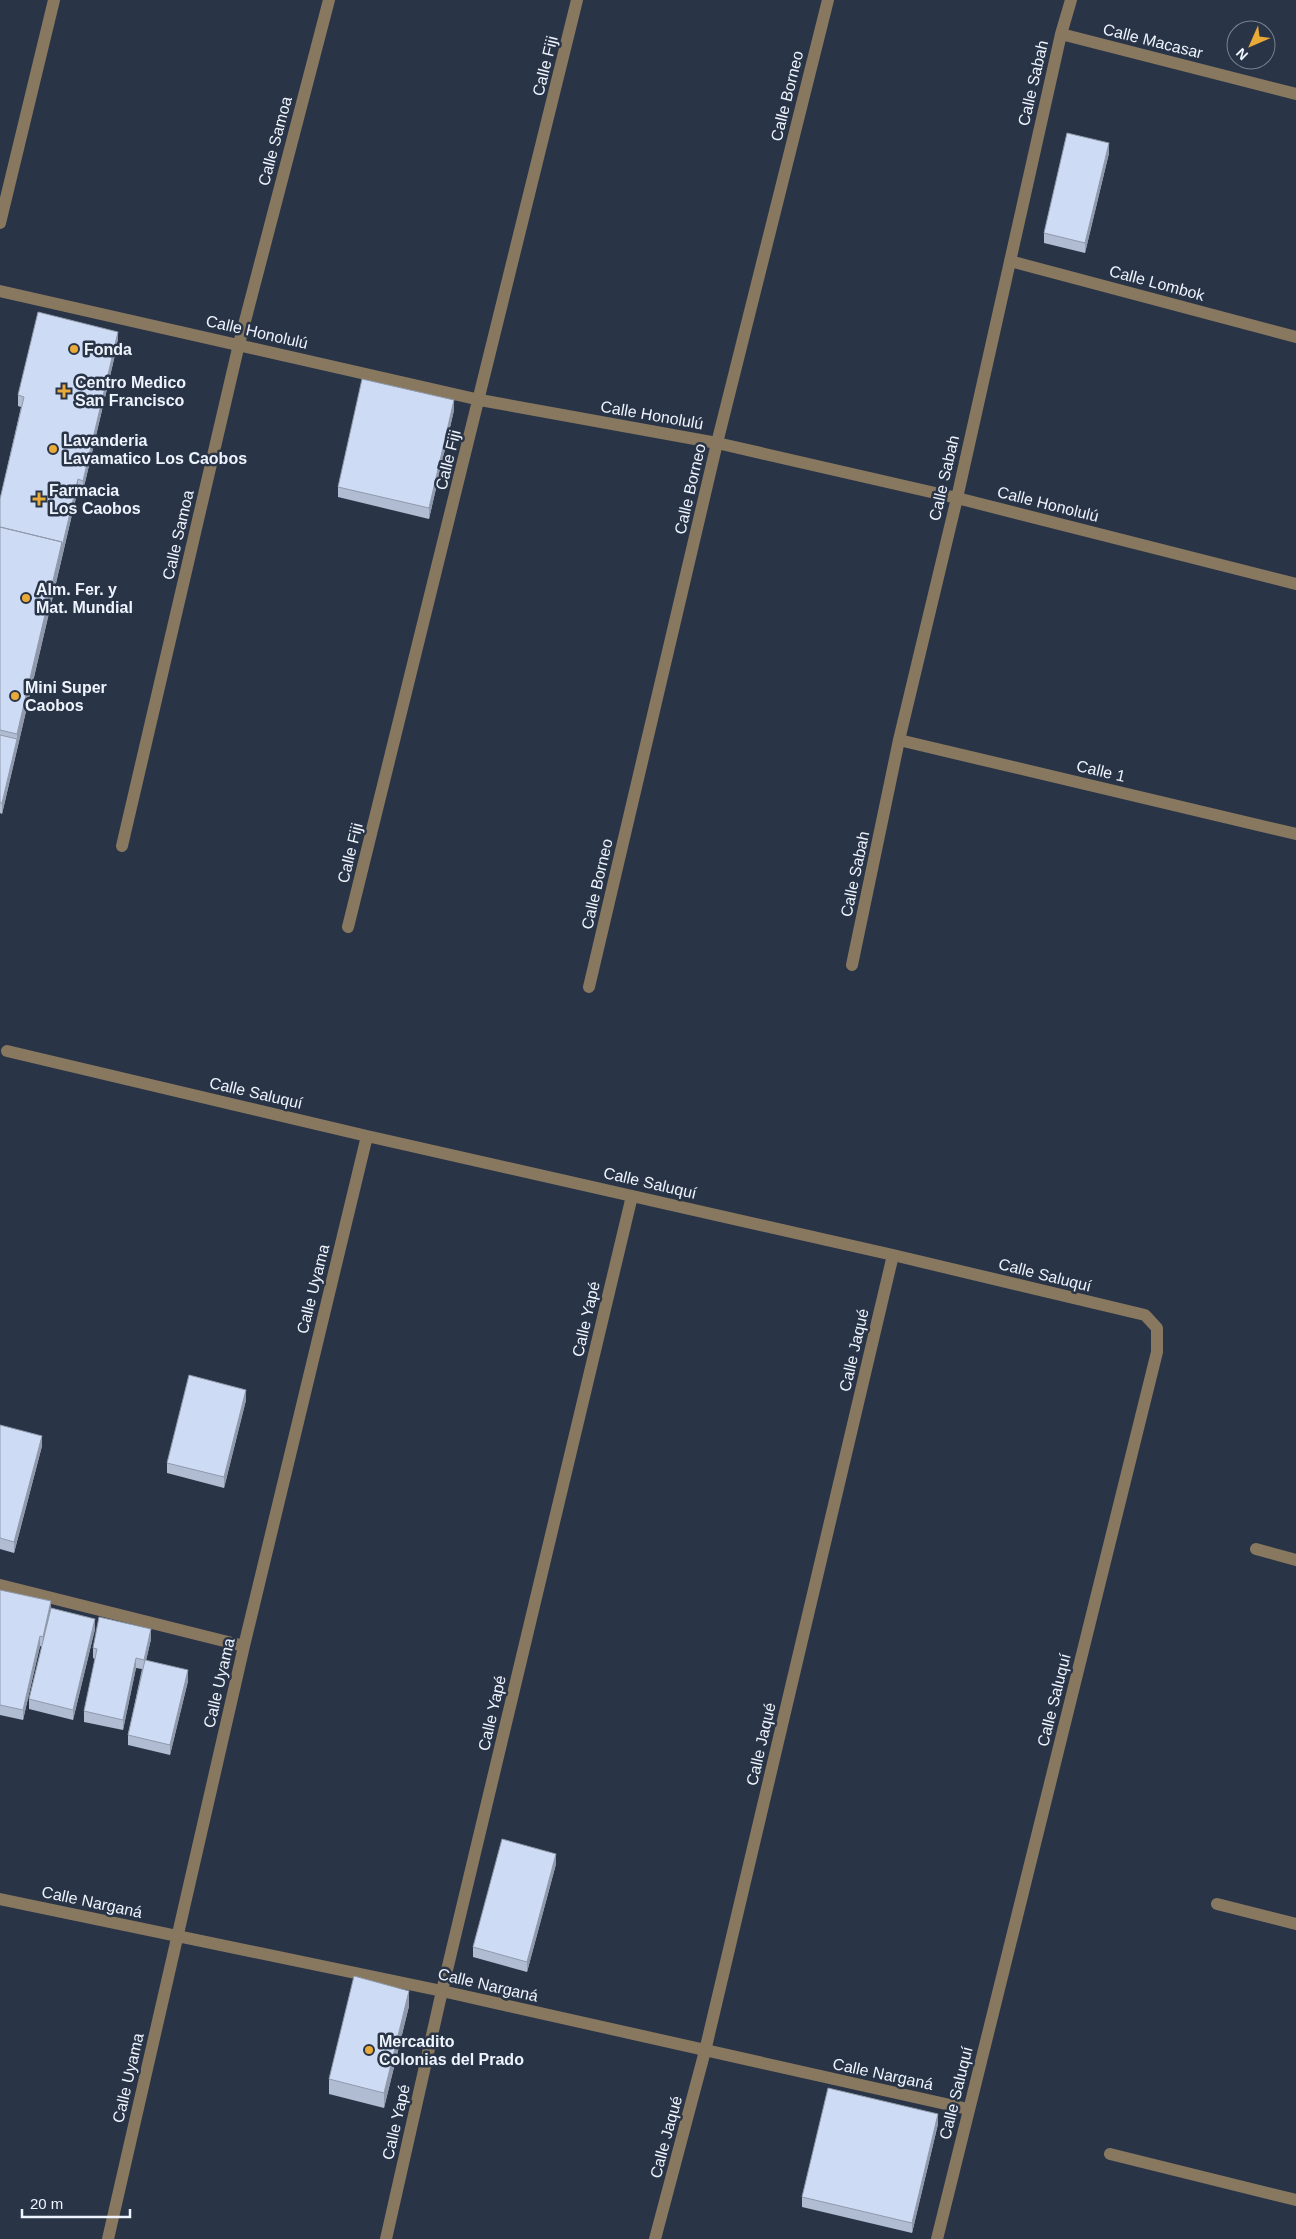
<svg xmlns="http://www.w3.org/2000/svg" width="1296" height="2239" font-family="Helvetica,sans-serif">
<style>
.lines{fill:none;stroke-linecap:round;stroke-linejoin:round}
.minor{stroke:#88785f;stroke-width:12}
.wall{fill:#b0bcd2}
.shaded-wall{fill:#9099ab}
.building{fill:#cddbf4;stroke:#9099ab}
.poi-dot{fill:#eaaa38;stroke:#293447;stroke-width:2}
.labels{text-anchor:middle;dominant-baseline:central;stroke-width:5;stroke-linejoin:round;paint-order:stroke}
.street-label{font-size:16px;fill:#eef4fe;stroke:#293447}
.poi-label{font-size:16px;font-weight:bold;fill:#eef4fe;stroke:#293447;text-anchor:start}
</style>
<rect width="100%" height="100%" fill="#293447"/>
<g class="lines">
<path class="minor" d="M1061 34 1296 94
M0 223 54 0
M1010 261 1296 337
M0 291 480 400 717 443 957 498 1296 584
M899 740 1296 834
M122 846 239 344 329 0
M348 927 577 0
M852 965 899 740 957 498 1061 34 1071 0
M589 987 717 443 828 0
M7 1051 367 1136 893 1255 1145 1315 1157 1328V1352L937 2239
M1256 1549 1296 1560
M0 1585 244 1646
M0 1899 442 1991 968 2109
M1217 1904 1296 1924
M1110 2154 1296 2200
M108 2239 244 1646 367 1136
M386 2239 442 1991 632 1196
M655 2239 705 2051 893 1255"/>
</g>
<path class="wall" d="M1109 153 1085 253 1044 243V233Z
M118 342 83 491 78 489 2 814 0 813V499L21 407 18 406V395Z
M454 410 429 519 338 497V487Z
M246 1400 224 1488 167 1473V1463Z
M0 1425 42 1446 14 1553 0 1549Z
M0 1590 95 1629 73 1720 29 1709V1699L42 1647 40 1646 23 1720 0 1715Z
M151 1639 146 1660 188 1681 170 1755 128 1745V1735L142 1669 136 1668 123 1730 84 1722V1711L95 1659 93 1658V1648Z
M556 1864 527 1972 473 1957V1947Z
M409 2006 384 2108 329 2094V2079Z
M938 2124 912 2233 802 2207V2197Z"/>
<path class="shaded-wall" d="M1109 143V153L1085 253V243Z
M118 332V342L83 491V481Z
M454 400V410L429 519V508Z
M78 479V489L2 814V803L17 739V734L62 542Z
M246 1390V1400L224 1488V1477Z
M42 1436V1446L14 1553V1542Z
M51 1601V1612L43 1647V1637Z
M95 1619V1629L73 1720V1710Z
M151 1629V1639L144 1670V1660Z
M40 1636V1646L23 1720V1710Z
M136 1658V1668L123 1730V1720Z
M188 1670V1681L170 1755V1745Z
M556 1854V1864L527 1972V1962Z
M409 1991V2006L384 2108V2093Z
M938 2114V2124L912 2233V2223Z"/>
<path class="building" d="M1067 133 1109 143 1085 243 1044 233Z
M38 312 118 332 83 481 78 479 62 547V542L0 527V499L24 397 18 395Z
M362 379 454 400 429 508 338 487Z
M0 527 62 542 17 734 0 730Z
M0 735 17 739 2 803H0Z
M189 1375 246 1390 224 1477 167 1463Z
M0 1425 42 1436 14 1542 0 1538Z
M0 1590 51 1601 43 1637 40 1636 23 1710 0 1705Z
M51 1608 95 1619 73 1710 29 1699Z
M99 1617 151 1629 144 1660 136 1658 123 1720 84 1711 97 1649 93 1648Z
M145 1660 188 1670 170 1745 128 1735Z
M502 1839 556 1854 527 1962 473 1947Z
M354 1976 409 1991 384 2093 329 2079Z
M828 2088 938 2114 912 2223 802 2197Z"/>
<g class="poi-dot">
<circle cx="74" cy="349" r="5"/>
<path d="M61.5 383.5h5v5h5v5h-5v5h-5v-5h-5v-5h5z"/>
<circle cx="53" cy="449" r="5"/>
<path d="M36.5 491.5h5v5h5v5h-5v5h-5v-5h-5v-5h5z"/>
<circle cx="26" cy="598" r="5"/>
<circle cx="15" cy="696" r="5"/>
<circle cx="369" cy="2050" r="5"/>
</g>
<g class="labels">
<g class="street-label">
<text transform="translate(1153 41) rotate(14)">Calle Macasar</text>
<text transform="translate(545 66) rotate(-76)">Calle Fiji</text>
<text transform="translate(1033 83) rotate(-77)">Calle Sabah</text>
<text transform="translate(787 96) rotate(-76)">Calle Borneo</text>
<text transform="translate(275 141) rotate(-75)">Calle Samoa</text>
<text transform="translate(1157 283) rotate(15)">Calle Lombok</text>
<text transform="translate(257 332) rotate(13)">Calle Honolulú</text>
<text transform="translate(652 415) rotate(10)">Calle Honolulú</text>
<text transform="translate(448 460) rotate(-76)">Calle Fiji</text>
<text transform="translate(944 478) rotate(-77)">Calle Sabah</text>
<text transform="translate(690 489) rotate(-77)">Calle Borneo</text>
<text transform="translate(1048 504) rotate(14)">Calle Honolulú</text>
<text transform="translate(178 535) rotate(-77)">Calle Samoa</text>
<text transform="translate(1101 771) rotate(13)">Calle 1</text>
<text transform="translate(350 853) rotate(-76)">Calle Fiji</text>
<text transform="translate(855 874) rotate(-78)">Calle Sabah</text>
<text transform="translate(597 884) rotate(-77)">Calle Borneo</text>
<text transform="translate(256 1093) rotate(13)">Calle Saluquí</text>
<text transform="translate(650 1183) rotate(13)">Calle Saluquí</text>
<text transform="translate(1045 1275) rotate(14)">Calle Saluquí</text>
<text transform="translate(313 1289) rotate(-76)">Calle Uyama</text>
<text transform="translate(586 1319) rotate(-77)">Calle Yapé</text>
<text transform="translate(854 1350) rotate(-77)">Calle Jaqué</text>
<text transform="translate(219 1683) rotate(-77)">Calle Uyama</text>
<text transform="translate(1054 1700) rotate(-76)">Calle Saluquí</text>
<text transform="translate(492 1713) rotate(-77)">Calle Yapé</text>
<text transform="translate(761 1744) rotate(-77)">Calle Jaqué</text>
<text transform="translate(92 1902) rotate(12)">Calle Narganá</text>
<text transform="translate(488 1985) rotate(13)">Calle Narganá</text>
<text transform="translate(883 2074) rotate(12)">Calle Narganá</text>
<text transform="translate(128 2078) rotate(-77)">Calle Uyama</text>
<text transform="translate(956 2093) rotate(-76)">Calle Saluquí</text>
<text transform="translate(396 2122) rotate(-77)">Calle Yapé</text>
<text transform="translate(666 2137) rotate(-75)">Calle Jaqué</text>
</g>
<g class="poi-label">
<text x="84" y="349">Fonda</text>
<text x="75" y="382">Centro Medico<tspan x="75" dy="18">San Francisco</tspan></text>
<text x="63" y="440">Lavanderia<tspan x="63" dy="18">Lavamatico Los Caobos</tspan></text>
<text x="49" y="490">Farmacia<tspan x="49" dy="18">Los Caobos</tspan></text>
<text x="36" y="589">Alm. Fer. y<tspan x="36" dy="18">Mat. Mundial</tspan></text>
<text x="25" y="687">Mini Super<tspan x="25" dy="18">Caobos</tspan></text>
<text x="379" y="2041">Mercadito<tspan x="379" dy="18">Colonias del Prado</tspan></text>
</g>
</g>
<g transform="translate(1251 45) rotate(225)"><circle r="24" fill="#293447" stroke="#788190"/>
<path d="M0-4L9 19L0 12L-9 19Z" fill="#eaaa38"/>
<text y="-8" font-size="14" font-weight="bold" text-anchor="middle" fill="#eef4fe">N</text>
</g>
<path d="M22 2209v8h108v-8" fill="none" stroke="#eef4fe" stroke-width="2.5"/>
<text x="30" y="2209" font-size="15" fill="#eef4fe" stroke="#293447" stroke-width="4" paint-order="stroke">20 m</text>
</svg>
